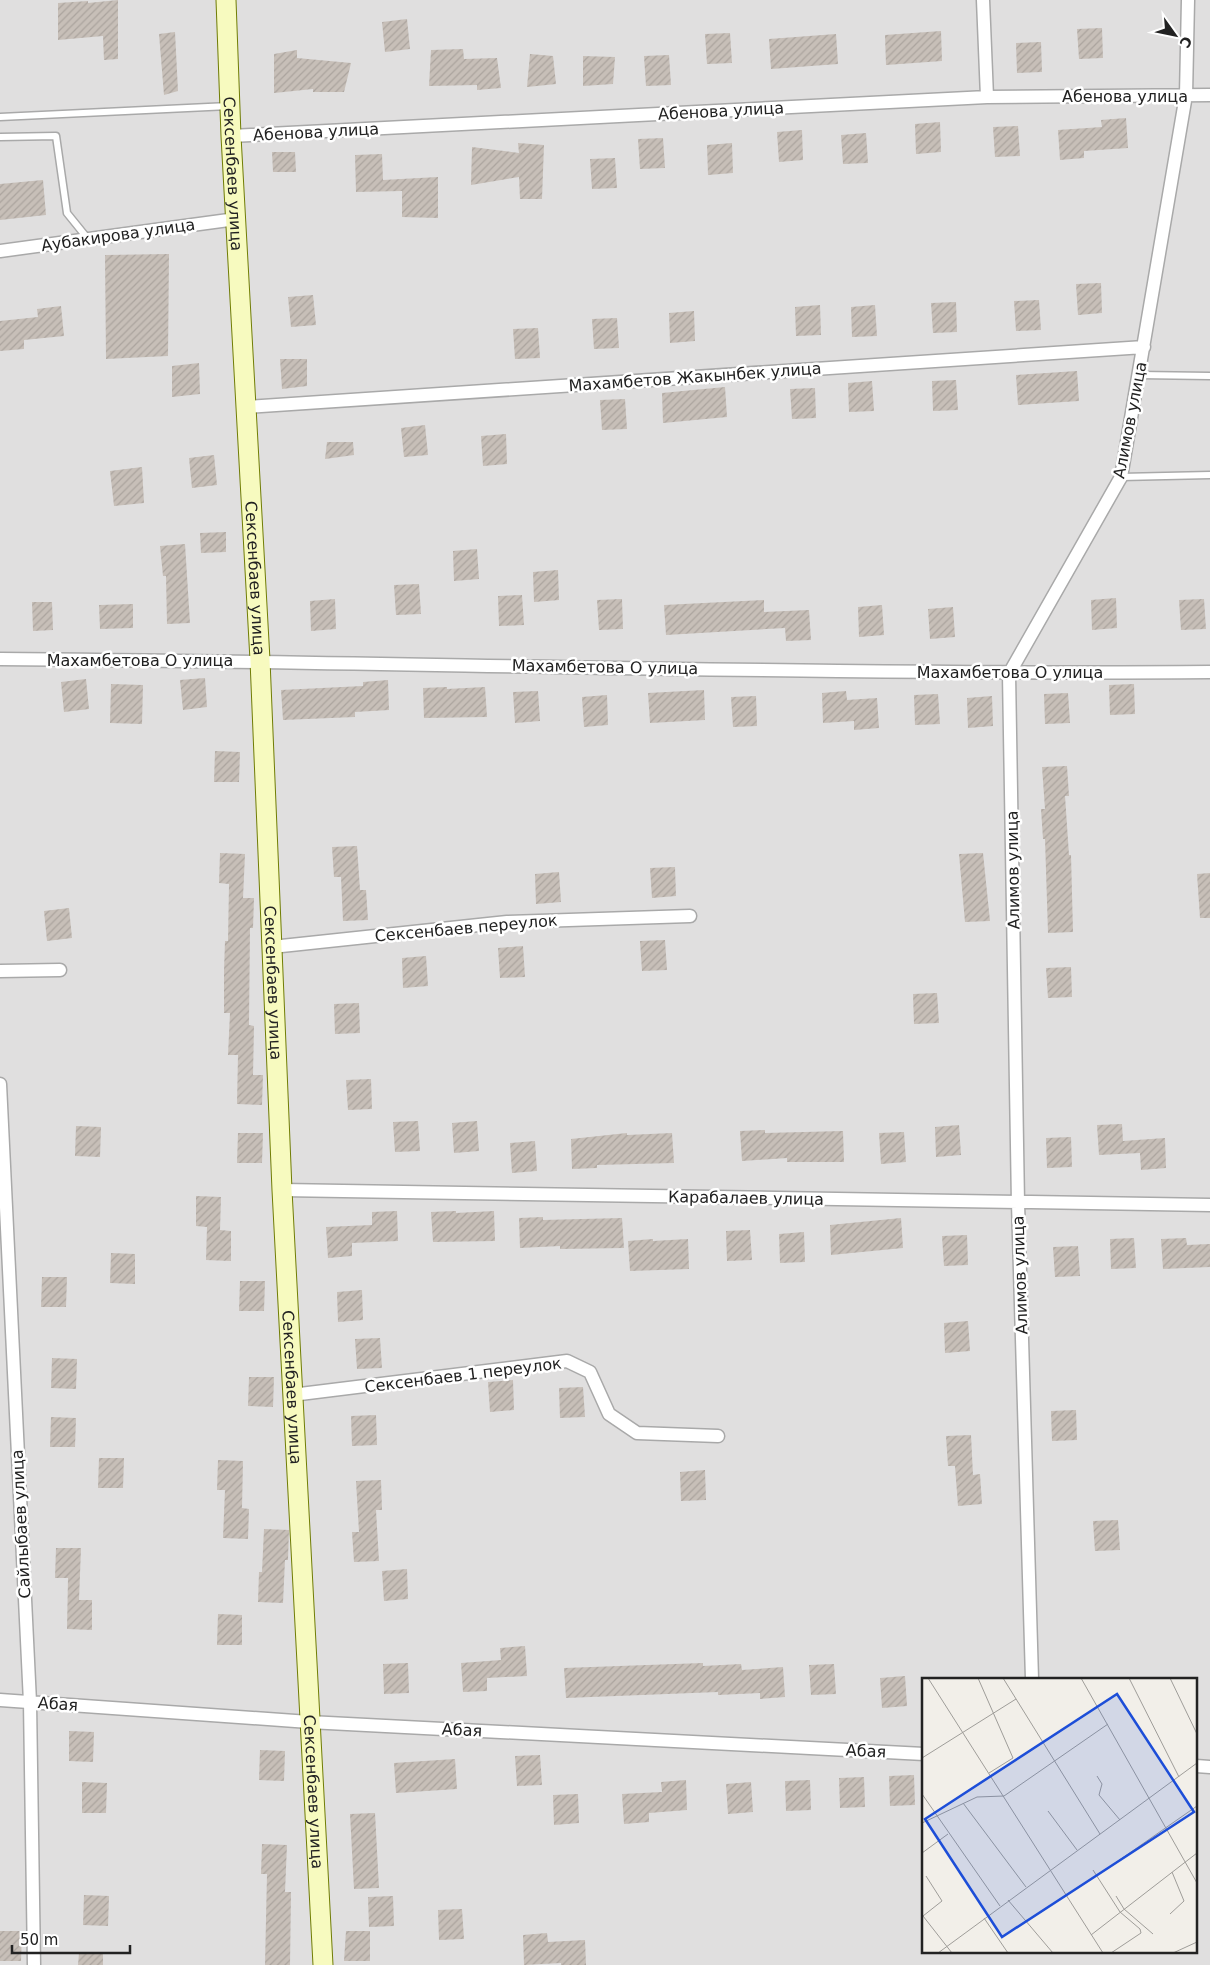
<svg xmlns="http://www.w3.org/2000/svg" width="1210" height="1965" font-family="'DejaVu Sans',sans-serif">
<style>
.residential{fill:#e0dfdf;fill-rule:evenodd}
.building{fill:url(#building-hatch)}
.lines{fill:none;stroke-linecap:round;stroke-linejoin:round}
.lane-casing{stroke:#a9a9a9;stroke-width:9}
.street-casing{stroke:#a9a9a9;stroke-width:15}
.secondary-casing{stroke:#707d05;stroke-width:21}
.lane{stroke:#fff;stroke-width:6}
.street{stroke:#fff;stroke-width:12}
.secondary{stroke:#f7fabf;stroke-width:19}
.labels{text-anchor:middle;dominant-baseline:central;stroke-width:5;stroke-linejoin:round;paint-order:stroke}
.street-label{font-size:16px;fill:#222;stroke:#fff}
.inset-road{fill:none;stroke:#9f9d99;stroke-width:1}
.view{fill:#1d4ed8;fill-opacity:0.15;stroke:#1d4ed8;stroke-width:2.5}
.inset-edge{fill:none;stroke:#222;stroke-width:2.5}
</style>
<defs>
<pattern id="building-hatch" width="6" height="6" patternUnits="userSpaceOnUse" patternTransform="scale(1.25)"><rect width="6" height="6" fill="#c7bfb8"/><path d="M-1 1l2-2M0 6l6-6M5 7l2-2" fill="none" stroke="#aba49e"/></pattern>
</defs>
<rect width="100%" height="100%" fill="#f2efe9"/>
<path class="residential" d="M0 0H1210V1965H0ZM924 1679H1196V1951H924Z"/>
<path class="building" d="M118 0V59L104 60 103 36 58 40V3L88 1V3Z
M407 19 410 49 385 52 382 22Z
M1102 28 1103 58 1079 59 1077 29Z
M941 31 942 61 886 65 885 35Z
M175 32 178 91 164 95 159 34Z
M730 33 732 63 707 64 705 34Z
M836 34 838 64 771 69 769 39Z
M1041 42 1042 72 1017 73 1016 43Z
M463 49 464 59 497 58 501 88 477 90V85L429 86 431 50Z
M297 50V58L351 63 344 92H313V89L274 93V54Z
M530 54 553 56 556 84 527 87Z
M669 55 671 85 646 86 644 56Z
M583 56 615 57 613 84 583 86Z
M1126 118 1128 148 1084 151V158L1060 160 1058 130 1102 127 1101 120Z
M940 122 941 152 916 154 915 124Z
M1018 126 1020 156 995 157 993 127Z
M802 130 803 160 779 162 777 132Z
M866 133 868 163 843 164 841 135Z
M663 138 665 168 640 169 638 139Z
M518 143 544 145 542 199H520L519 177 471 185 472 147 519 153Z
M732 143 733 173 708 175 707 145Z
M272 152H295L296 172H273Z
M382 154 383 180 438 177V218L402 217V191L356 192 355 155Z
M615 158 617 188 592 189 590 159Z
M43 180 46 215 0 220V184Z
M169 254 168 356 106 359 105 255Z
M1101 283 1102 313 1078 315 1076 284Z
M313 295 316 325 291 327 288 297Z
M1039 300 1041 330 1016 331 1014 301Z
M956 302 957 332 933 333 931 303Z
M820 305 821 335 796 336 795 307Z
M875 305 877 336 852 337 851 307Z
M61 306 64 336 24 340V349L0 351V321L38 317 37 309Z
M694 311 695 341 670 343 669 313Z
M617 318 619 348 594 349 592 319Z
M538 328 540 358 515 359 513 329Z
M280 359H307V386L282 389Z
M199 363 200 394 172 397V366Z
M1077 371 1079 401 1018 405 1016 375Z
M956 380 958 410 933 411 932 381Z
M872 381 874 411 849 412 848 383Z
M725 387 727 417 663 423 662 393Z
M815 388 816 418 792 419 790 389Z
M625 399 627 429 602 430 600 400Z
M425 425 428 455 404 457 401 428Z
M506 434 507 464 483 466 481 436Z
M327 442H353L354 455 325 459Z
M214 455 217 485 192 488 189 458Z
M142 467 144 503 114 506 110 471Z
M226 532V552L201 553 200 533Z
M185 544 190 623 167 624 166 576H163L160 546Z
M477 549 479 579 454 581 453 551Z
M558 570 559 600 534 602 533 572Z
M419 584 421 614 396 615 394 585Z
M522 595 524 625 499 626 498 596Z
M1116 598 1117 628 1092 630 1091 600Z
M335 599 336 629 311 631 310 601Z
M622 599 623 629 599 630 597 600Z
M1204 599 1206 629 1181 630 1179 600Z
M764 600V612L809 610 811 640 786 641 785 628 666 635 664 605Z
M32 602H52L53 630 33 631Z
M133 604V628L100 629 99 605Z
M882 605 884 635 859 637 858 607Z
M953 607 955 637 930 639 928 609Z
M205 678 207 707 183 710 180 680Z
M86 679 89 709 64 712 61 682Z
M388 680 389 710 355 712V717L283 720 281 690 363 686V682Z
M111 684 143 685 142 724 110 723Z
M1134 684 1135 714 1110 715 1109 685Z
M447 687V689L485 687 487 717 424 718 423 688Z
M704 690 705 720 650 723 648 693Z
M538 691 540 721 515 723 513 692Z
M846 691 847 700 877 698 879 728 854 730V721L823 723 822 693Z
M1068 693 1070 723 1045 724 1044 694Z
M938 694 940 724 915 725 914 695Z
M607 695 608 725 584 727 582 697Z
M756 696 757 726 733 727 731 697Z
M992 696 993 726 968 728 967 698Z
M215 751 240 752 239 782H214Z
M1067 766 1069 796H1065L1069 855H1071L1073 932 1048 933 1045 839H1043L1041 809H1045L1042 767Z
M357 846 360 890H366L368 920 343 921 341 877H334L332 847Z
M220 853 245 854 243 898H254L253 928H250L249 1025 254 1026 253 1075H263L262 1105 237 1104 238 1055H228L230 1013H224V971L225 941H228L229 884 219 883Z
M983 853 990 921 965 922 959 854Z
M675 867 676 896 652 898 650 868Z
M559 872 561 902 536 904 535 874Z
M1210 873V918H1200L1197 874Z
M69 908 72 938 47 941 44 911Z
M665 940 667 970 642 971 640 941Z
M523 946 525 977 500 978 498 948Z
M426 956 428 986 403 988 402 958Z
M1071 967 1072 997 1048 998 1046 968Z
M937 993 939 1023 914 1024 913 994Z
M359 1003 360 1033 335 1034 334 1004Z
M371 1079 372 1109 348 1110 346 1080Z
M418 1121 420 1151 395 1152 393 1122Z
M477 1121 479 1151 454 1153 452 1123Z
M1122 1124 1123 1141 1165 1138 1166 1168 1141 1170 1140 1153 1099 1155 1097 1125Z
M959 1125 961 1155 936 1157 935 1127Z
M76 1126 101 1127 100 1157 75 1156Z
M765 1130V1133L843 1131 844 1162H787V1158L742 1161 740 1131Z
M904 1132 906 1162 881 1164 879 1133Z
M238 1133H263L262 1163H237Z
M627 1133V1135L672 1133 674 1163 597 1165V1168L572 1169 571 1139Z
M1071 1137 1072 1167 1047 1168 1046 1138Z
M535 1141 537 1171 512 1173 510 1143Z
M196 1196 221 1197 220 1230 231 1231V1261L206 1260 207 1227 196 1226Z
M397 1211 398 1241 352 1243V1256L328 1258 326 1227 372 1225V1212Z
M456 1211V1213L494 1211 495 1241 433 1242 431 1212Z
M543 1217V1220L622 1218 624 1248 560 1249V1246L520 1248 519 1218Z
M901 1218 903 1248 831 1255 830 1225Z
M750 1230 752 1260 727 1261 726 1231Z
M804 1232 805 1262 780 1263 779 1234Z
M967 1235 968 1265 944 1266 942 1236Z
M1134 1238 1136 1268 1111 1269 1110 1239Z
M1186 1238 1187 1245 1210 1244V1267L1163 1269 1161 1239Z
M653 1239V1241L688 1239 689 1269 630 1271 628 1241Z
M1078 1246 1080 1276 1055 1277 1053 1247Z
M111 1253 135 1254V1284L110 1283Z
M42 1277H67L66 1307H41Z
M240 1281H265L264 1311H239Z
M362 1290 363 1320 338 1322 337 1292Z
M968 1321 970 1351 945 1353 944 1323Z
M380 1338 382 1368 357 1369 355 1339Z
M52 1358 77 1359 76 1389 51 1388Z
M249 1377H274L273 1407 248 1406Z
M513 1380 514 1410 490 1412 488 1382Z
M583 1387 585 1417 560 1418 559 1388Z
M1076 1410 1077 1440 1052 1441 1051 1411Z
M376 1415 377 1445 352 1446 351 1416Z
M51 1417 76 1418 75 1447H50Z
M971 1435 973 1475 980 1474 982 1504 958 1506 955 1466H948L946 1436Z
M99 1458H124L123 1488H98Z
M218 1460 243 1461 242 1508 249 1509 248 1539 223 1538 225 1490H217Z
M705 1470 706 1500 681 1501 680 1472Z
M381 1480 382 1510H376L379 1561 354 1562 352 1532H359L356 1481Z
M1118 1520 1120 1550 1095 1551 1093 1521Z
M264 1529 289 1530 288 1560H285L283 1603 258 1602 259 1572H262Z
M56 1548H81L79 1600H92V1630L67 1629 68 1578H55Z
M407 1569 408 1599 384 1601 382 1571Z
M218 1614 242 1615V1645H217Z
M525 1646 527 1676 487 1678V1691L463 1692 461 1663 501 1660 500 1648Z
M408 1663 409 1693 384 1694 383 1664Z
M703 1663V1666L741 1664 742 1670 783 1667 785 1697 760 1699V1693L718 1695V1692L566 1698 564 1668Z
M834 1664 836 1694 811 1695 809 1665Z
M905 1676 907 1706 882 1708 880 1678Z
M69 1731 94 1732 93 1762 69 1761Z
M260 1750 285 1751 284 1781 259 1780Z
M540 1755 542 1785 517 1786 515 1756Z
M455 1759 457 1789 396 1793 394 1763Z
M914 1775 915 1805 890 1806 889 1776Z
M864 1777 865 1807 840 1808 839 1778Z
M686 1780 687 1810 649 1813V1822L624 1824 622 1794 662 1792 661 1782Z
M810 1780 811 1810 786 1811 785 1781Z
M82 1782 107 1783 106 1813H82Z
M751 1782 753 1812 728 1814 726 1784Z
M578 1794 579 1823 554 1825 553 1795Z
M375 1813 379 1888 354 1889 350 1814Z
M262 1844 287 1845 285 1892H291L290 1965H265L267 1874H261Z
M84 1895 109 1896 108 1926 83 1925Z
M393 1896 394 1926 369 1927 368 1897Z
M462 1909 464 1939 439 1940 438 1910Z
M0 1931H22L21 1961H0Z
M346 1931H370V1961H344Z
M547 1933 548 1942 585 1940 586 1965H561V1963L524 1965 523 1935Z
M79 1953H103V1965H78Z"/>
<g class="lines">
<g class="lane-casing">
<path id="lane" d="M0 117 229 106
M0 137 56 136 67 213 88 239
M1139 375 1210 376
M1121 477 1210 475"/>
</g>
<g class="street-casing">
<path id="street" d="M983 0 987 97
M231 136 987 97 1210 95
M0 251 236 219
M246 407 1144 347
M0 659C403 662 807 675 1210 672
M272 947 507 922 690 916
M0 971 60 970
M0 1084 30 1702 34 1965
M282 1190 1210 1205
M292 1395 567 1361 590 1372 609 1414 637 1433 718 1436
M1032 1679 1018 1203 1009 674 1121 477 1186 95 1188 0
M0 1700 309 1722 924 1754
M1196 1766 1210 1767"/>
</g>
<g class="secondary-casing">
<g id="secondary">
<path id="s1" d="M226 0 231 136 260 660 282 1190 323 1965"/>
</g>
</g>
<use href="#lane" class="lane"/>
<use href="#street" class="street"/>
<use href="#secondary" class="secondary"/>
</g>
<g class="labels">
<g class="street-label">
<text x="1125" y="96">Абенова улица</text>
<text transform="translate(721 111) rotate(-3)">Абенова улица</text>
<text transform="translate(316 132) rotate(-3)">Абенова улица</text>
<text stroke="none"><textPath href="#s1" startOffset="174">Сексенбаев улица</textPath></text>
<text transform="translate(118 235) rotate(-8)">Аубакирова улица</text>
<text transform="translate(695 377) rotate(-4)">Махамбетов Жакынбек улица</text>
<text transform="translate(1130 420) rotate(-79)">Алимов улица</text>
<text stroke="none"><textPath href="#s1" startOffset="579">Сексенбаев улица</textPath></text>
<text x="140" y="660">Махамбетова О улица</text>
<text transform="translate(605 667) rotate(1)">Махамбетова О улица</text>
<text x="1010" y="672">Махамбетова О улица</text>
<text transform="translate(1013 870) rotate(-91)">Алимов улица</text>
<text transform="translate(466 928) rotate(-5)">Сексенбаев переулок</text>
<text stroke="none"><textPath href="#s1" startOffset="984">Сексенбаев улица</textPath></text>
<text transform="translate(746 1198) rotate(1)">Карабалаев улица</text>
<text transform="translate(1020 1275) rotate(-92)">Алимов улица</text>
<text transform="translate(463 1375) rotate(-7)">Сексенбаев 1 переулок</text>
<text stroke="none"><textPath href="#s1" startOffset="1389">Сексенбаев улица</textPath></text>
<text transform="translate(21 1524) rotate(-93)">Сайлыбаев улица</text>
<text transform="translate(58 1704) rotate(4)">Абая</text>
<text transform="translate(462 1730) rotate(3)">Абая</text>
<text transform="translate(866 1751) rotate(3)">Абая</text>
<text stroke="none"><textPath href="#s1" startOffset="1794">Сексенбаев улица</textPath></text>
</g>
</g>
<g transform="translate(922 1678)">
<rect width="275" height="275" fill="#f2efe9"/>
<path class="inset-road" d="M6 0 181 275M56 0 91 80 67 95M81 0 178 156M159 0 275 205M207 0 257 99M248 0 275 56M0 80 94 21M175 98 180 106 177 117 198 142M0 116 78 228M41 125 104 209M126 133 155 172M0 145 55 119 82 118 186 46M0 175 26 156M186 190 275 128M171 192 198 234 218 251 219 255 189 275M194 218 202 231 231 256M86 222 131 275M248 236 262 223 250 194M1 238 20 223 4 198M1 238 30 275M62 240 86 275M169 257 275 175M16 275 275 85M251 275 275 264"/>
<path class="view" d="M195 16 272 134 80 259 3 141Z"/>
<rect width="275" height="275" class="inset-edge"/>
</g>
<g transform="translate(1175 35) rotate(123)" stroke="#ffffff" stroke-width="4" paint-order="stroke">
<path d="M0-4L9 19L0 12L-9 19Z" fill="#222222"/>
<text y="-8" font-size="14" font-weight="bold" text-anchor="middle" fill="#222222">С</text>
</g>
<path d="M12 1945v8h118v-8" fill="none" stroke="#222222" stroke-width="2.5"/>
<text x="20" y="1945" font-size="15" fill="#222222" stroke="#ffffff" stroke-width="4" paint-order="stroke">50 m</text>
</svg>
